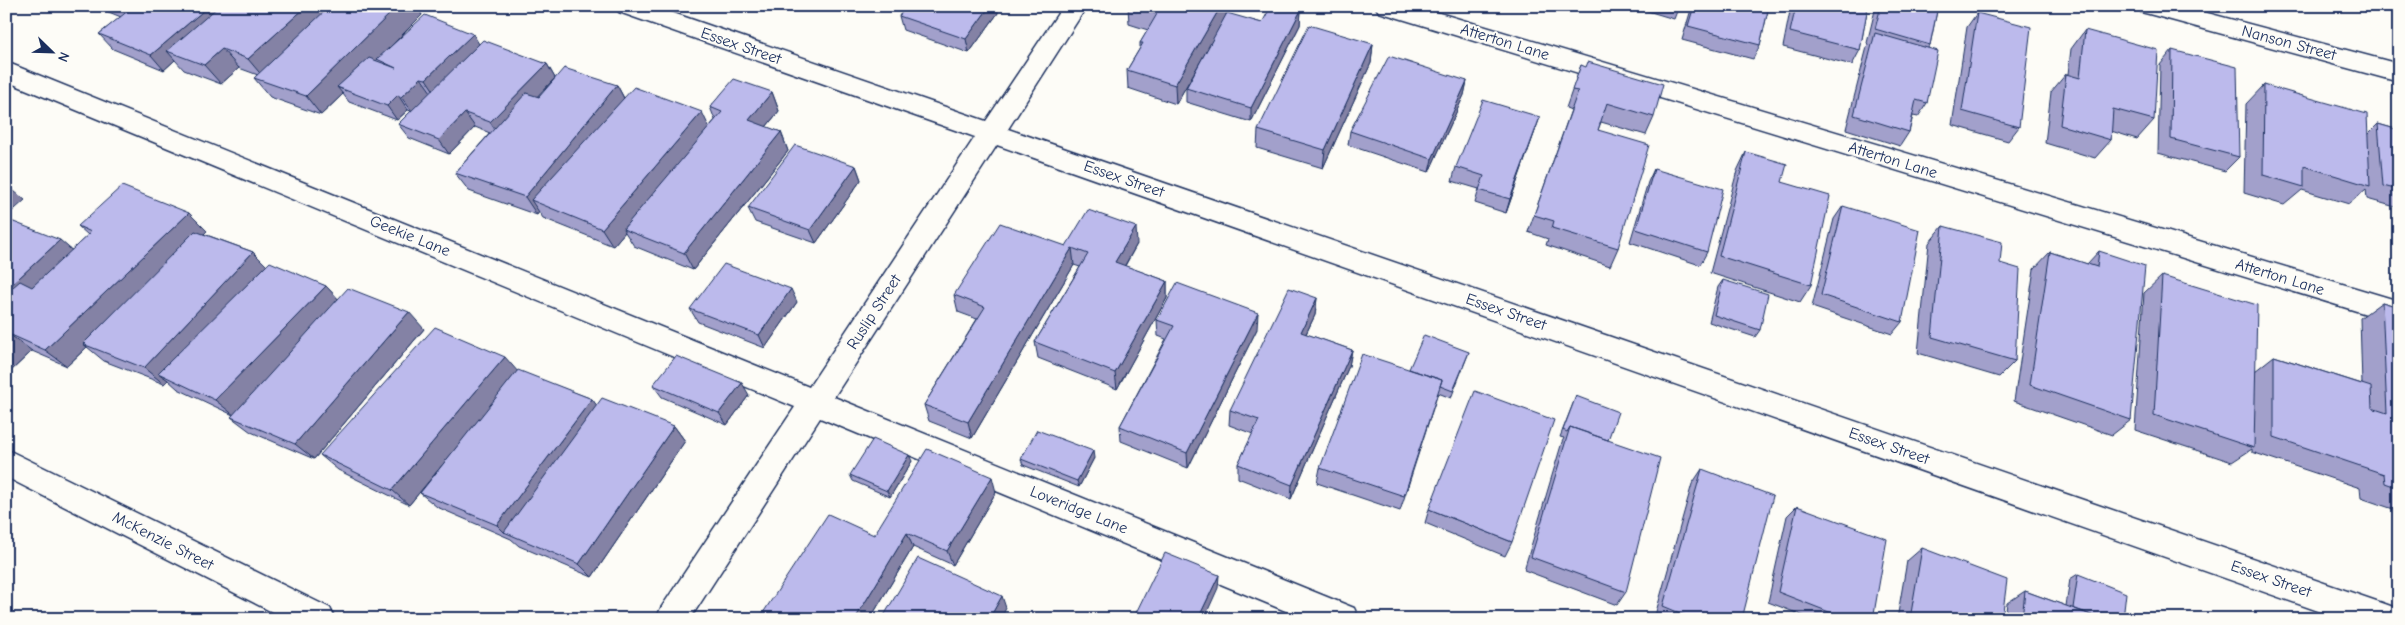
<svg xmlns="http://www.w3.org/2000/svg" width="2405" height="625" font-family="'Comic Neue',sans-serif">
<style>
.lines{fill:none;stroke-linecap:round;stroke-linejoin:round}
.minor-casing{stroke:#1b2f5e;stroke-width:3}
.minor{fill:#fdfcf7;fill-rule:evenodd}
.wall{fill:#a2a0cb;stroke:#1b2f5e}
.shaded-wall{fill:#8482a5;stroke:#1b2f5e}
.building{fill:#bcbaec;stroke:#1b2f5e}
.labels{text-anchor:middle;dominant-baseline:central;stroke-width:4;stroke-linejoin:round;paint-order:stroke}
.street-label{font-size:16px;fill:#1b2f5e;stroke:#fdfcf7}
</style>
<rect width="100%" height="100%" fill="#fdfcf7"/>
<filter id="ink" filterUnits="userSpaceOnUse"><feTurbulence type="fractalNoise" baseFrequency=".02" numOctaves="2"/><feDisplacementMap in="SourceGraphic" scale="10" xChannelSelector="R" yChannelSelector="G"/><feConvolveMatrix kernelMatrix="1 2 1 2 8 2 1 2 1" color-interpolation-filters="sRGB"/></filter>
<g filter="url(#ink)">
<g class="lines">
<g class="minor-casing">
<path id="minor" d="M615 6H653L986 121 1063 6H1087L1008 129 2385 604 2396 608 2399 619H2341L997 145 834 397 1354 608 1359 619H1305L820 418 690 619H656L661 608 795 407 6 81V62L809 387 975 137 619 12Z
M1375 6H1416L2399 301V324L1379 12Z
M2137 6H2181L2399 64V82L2149 14 2141 12Z
M6 449 330 608 335 619H286L6 477Z"/>
</g>
<use href="#minor" class="minor"/>
</g>
<path class="wall" d="M94 6H417L422 15 383 54 479 44 547 64 555 78 538 97H539L617 85 624 98 709 127 715 120 710 107 772 92 779 111 766 127 781 132 788 151 693 270 634 246 625 232 613 246 543 218 539 212 537 215 469 191 455 173 490 133 475 127 449 154 409 138 398 124 411 111 408 110 397 120 349 102 343 94 321 115 270 97 254 78 258 75 239 68 221 84 184 70 175 60 164 70 113 49 99 34 121 17Z
M889 6H997L998 13 969 53 903 30 899 16 903 11Z
M1128 6H1227L1226 14 1262 23 1301 10 1300 25 1251 122 1186 102V88L1200 62 1176 104 1128 88 1127 70 1140 48V43L1148 30 1129 24Z
M1631 6H1679L1674 19Z
M1692 6H1769L1760 45 1753 59 1682 40Z
M1791 6H1868L1860 50 1852 65 1783 47Z
M1876 6H1938L1930 45 1928 48 1927 103 1918 117 1913 116 1909 132 1900 146 1846 129 1867 47 1868 44 1867 43Z
M1977 13 2019 127 2008 141 1952 125 1967 27Z
M2085 30 2154 120 2137 139 2111 131V140L2095 158 2045 143 2051 92 2066 74H2068L2071 49Z
M1373 44 1371 63 1323 168 1257 148 1258 130Z
M2172 50 2239 157 2225 171 2158 153 2160 65Z
M1581 65 1654 117 1646 135 1601 122 1598 130 1618 248 1610 266 1546 245 1548 239 1528 232 1571 110 1566 108Z
M1467 81 1464 95 1429 172 1348 145 1350 131Z
M2264 85 2368 134 2378 124 2399 130V208L2367 199 2366 189 2349 204 2302 190 2284 205 2244 193 2246 104Z
M1535 131 1506 213 1475 203 1479 189 1452 181 1456 167Z
M1746 152 1782 182 1811 285 1800 302 1710 273 1737 171Z
M856 166 861 180 816 243 755 222 748 208Z
M1654 169 1707 252 1700 265 1630 242 1648 182Z
M1843 206 1902 322 1892 334 1812 307 1834 219Z
M189 213 207 231 204 234 253 252 267 266 326 286 338 299 424 329 314 459 251 432 231 417 233 415 178 389 168 380 164 384 104 361 87 347 67 366 32 351 11 371 6 369V219L72 250 88 235 78 226Z
M1943 226 2000 263 2015 361 1999 377 1918 353 1929 243Z
M1137 244 1125 266 1167 281V298L1117 389 1038 358 1035 342 1080 267 1074 265 972 438 929 421 924 405 977 319 958 312 954 295 1066 246Z
M2099 251 2131 420 2112 435 2014 401 2034 269 2050 252 2087 264Z
M2162 276 2255 371 2274 356 2362 384 2360 318 2382 302 2399 307V511L2361 498 2360 488 2252 452V449L2232 462 2135 430 2144 293Z
M1723 280 1760 330 1755 337 1709 322 1718 287Z
M1317 298 1315 315 1306 334 1352 350 1349 366 1291 499 1238 478V464L1253 434 1229 425 1230 410Z
M797 302 765 348 698 322 690 309Z
M1157 320 1257 329 1188 468 1121 441 1120 426 1166 339 1158 336Z
M1469 352 1451 398 1438 393 1400 511 1317 483 1320 468 1409 369Z
M517 371 592 399 597 406 674 426 685 441 592 577 519 546 511 539 437 507 420 493 442 465 409 505 338 470 320 455Z
M653 385 749 395 727 425 662 397Z
M1576 396 1608 440 1626 592 1617 605 1524 570 1562 442 1564 438 1560 437Z
M1094 458 1079 487 1023 465 1021 459Z
M912 461 890 497 853 481 850 475Z
M1702 469 1742 619H1654L1692 484Z
M996 492 953 565 913 547 870 619 874 535Z
M1797 506 1873 619H1812L1768 602 1787 516Z
M1429 509 1512 542 1505 556 1425 523Z
M1922 548 2002 619H1897L1907 561Z
M2078 574 2123 619H2005L2007 603 2025 591 2066 606 2070 579Z"/>
<path class="shaded-wall" d="M122 6H153L134 22 120 7Z
M209 6H238L167 51 175 60 164 70 151 55Z
M307 6H343L264 78 248 59Z
M398 6H417L422 15 346 91 337 87 343 94 321 115 306 96Z
M990 6H997L998 13 969 53 966 39Z
M1221 6H1227L1226 17 1176 104 1175 85Z
M1301 10 1300 25 1251 122V108Z
M473 34 482 49 436 94 426 79Z
M1373 44 1371 63 1323 168 1325 150Z
M222 49 239 68 221 84 204 65Z
M547 64 555 78 499 136 490 122Z
M421 78 431 92 412 111 401 97Z
M1467 81 1464 95 1429 172 1432 159Z
M617 85 627 104 531 200 539 212 537 215 525 197Z
M772 92 779 111 757 138 749 120Z
M398 95 408 110 397 120 387 106Z
M702 112 711 131 623 229 625 232 613 246 602 229Z
M465 113 475 127 449 154 439 140Z
M1540 117 1535 131 1506 213 1510 199Z
M781 132 788 151 693 270 684 253Z
M856 166 861 180 816 243 810 230Z
M9 187 25 200 6 217V189Z
M189 213 207 231 88 346 83 344 87 347 67 366 45 350Z
M1136 227 1137 244 1117 279 1115 262Z
M60 240 76 254 6 313V290Z
M1072 248 1074 265 972 438 968 422Z
M253 252 271 270 158 373 168 380 164 384 144 368Z
M1167 281V298L1117 389 1115 373Z
M326 286 342 303 235 416 215 400Z
M791 289 797 302 765 348 759 335Z
M1317 298 1315 315 1299 348 1301 332Z
M409 312 424 329 314 459 295 444Z
M1258 313 1257 329 1188 468 1187 453Z
M9 334 32 351 11 371 6 368V337Z
M1352 350 1349 366 1291 499 1292 485Z
M505 357 519 373 409 505 392 490Z
M742 383 749 395 727 425 719 413Z
M592 399 604 415 505 533 497 525Z
M674 426 685 441 592 577 579 564Z
M1093 451 1094 458 1079 487 1077 481Z
M909 455 912 461 890 497 887 491Z
M992 477 996 492 953 565 947 551Z
M907 533 913 547 870 619H855Z
M1219 575 1218 588 1204 619H1198Z
M1002 596 1006 608 1001 619H989Z"/>
<path class="building" d="M134 6H209L151 55 99 34Z
M219 6H307L248 59 222 49 204 65 167 51Z
M330 6H398L306 96 254 78Z
M907 6H990L966 39 899 16Z
M1133 6H1221L1175 85 1127 70 1143 43H1140L1157 14Z
M1271 6H1287L1301 10 1251 108 1186 88 1227 13 1262 23Z
M1694 6H1769L1760 45 1688 26Z
M1796 6H1868L1860 50 1790 32Z
M1881 6H1938L1930 45 1875 29Z
M1977 13 2031 27 2019 127 1962 111Z
M425 15 473 34 426 79 421 78 401 97 398 95 387 106 337 87 369 58 396 68 377 59Z
M1309 25 1373 44 1325 150 1258 130Z
M2085 30 2158 50 2154 120 2113 109 2111 140 2060 125 2066 74 2080 78Z
M1875 33 1938 51 1927 103 1916 100 1909 132 1854 115Z
M483 40 547 64 490 122 465 113 439 140 398 124Z
M2172 50 2237 67 2239 157 2171 139Z
M1389 56 1467 81 1432 159 1350 131Z
M1588 62 1663 84 1654 117 1607 103 1598 130 1649 145 1618 248 1552 228 1554 221 1534 215 1578 91 1572 90 1581 65 1586 67Z
M564 68 617 85 525 197 455 173 526 93 539 97Z
M734 79 772 92 749 120 781 132 684 253 623 229 722 112 710 107Z
M2264 85 2367 114 2370 186 2304 166V187L2263 175Z
M634 87 702 112 602 229 531 200Z
M1483 100 1540 117 1510 199 1479 190 1484 176 1456 167Z
M2378 124 2399 130V190L2383 186Z
M795 145 856 166 810 230 748 208Z
M1746 152 1787 164 1782 182 1830 196 1811 285 1719 256Z
M1654 169 1723 189 1707 252 1636 229Z
M122 186 189 213 45 350 9 334 6 337V293L20 281 32 287 91 232 78 226Z
M1843 206 1920 230 1902 322 1821 295Z
M1088 210 1136 227 1115 262 1167 281 1115 373 1035 342 1088 254 1072 248 968 422 924 405 985 307 954 295 1000 223 1066 246Z
M6 219 60 240 6 290Z
M1943 226 2002 242 2000 263 2020 269 2015 361 1932 337Z
M195 231 253 252 144 368 83 344Z
M2099 251 2145 266 2131 420 2030 385 2050 252 2097 267Z
M270 262 326 286 215 400 158 373Z
M724 264 791 289 759 335 690 309Z
M2162 276 2257 305 2254 448 2154 415Z
M1723 280 1768 294 1760 330 1714 315Z
M1177 283 1258 313 1187 453 1120 426 1174 326 1157 320Z
M348 288 409 312 295 444 231 417Z
M1289 288 1317 298 1301 332 1352 350 1292 485 1238 464 1259 420 1230 410Z
M2382 302 2399 307V488L2385 483 2384 474 2274 437V356L2371 387 2372 408 2387 413Z
M435 327 505 357 392 490 320 455Z
M1424 335 1469 352 1453 391 1440 386 1442 380 1409 369Z
M1362 354 1442 380 1404 496 1320 468Z
M676 356 742 383 719 413 653 385Z
M518 370 592 399 497 525 420 493Z
M1475 391 1554 420 1512 542 1429 509Z
M1576 396 1618 412 1608 440 1570 427 1567 432 1563 430Z
M602 398 674 426 579 564 504 532Z
M1570 427 1660 458 1626 592 1531 557Z
M1037 430 1093 451 1077 481 1021 459Z
M873 439 909 455 887 491 850 475Z
M927 449 992 477 947 551 907 533 855 619H759L828 514 874 535Z
M1702 469 1773 496 1742 619H1694L1663 606Z
M1797 506 1887 539 1873 619H1847L1778 592Z
M1922 548 2007 580 2002 619H1910Z
M1165 553 1219 575 1198 619H1133Z
M918 558 1002 596 989 619H882Z
M2078 574 2126 593 2123 619H2102L2073 608Z
M2025 591 2102 619H2022Z"/>
</g>
<g class="labels">
<g class="street-label">
<text transform="translate(1505 42) rotate(17)">Atterton Lane</text>
<text transform="translate(2289 43) rotate(15)">Nanson Street</text>
<text transform="translate(741 46) rotate(19)">Essex Street</text>
<text transform="translate(1893 160) rotate(17)">Atterton Lane</text>
<text transform="translate(1124 179) rotate(19)">Essex Street</text>
<text transform="translate(410 236) rotate(22)">Geekie Lane</text>
<text transform="translate(2280 277) rotate(17)">Atterton Lane</text>
<text transform="translate(874 312) rotate(-57)">Ruslip Street</text>
<text transform="translate(1506 312) rotate(19)">Essex Street</text>
<text transform="translate(1889 446) rotate(19)">Essex Street</text>
<text transform="translate(1079 510) rotate(22)">Loveridge Lane</text>
<text transform="translate(163 541) rotate(27)">McKenzie Street</text>
<text transform="translate(2271 579) rotate(19)">Essex Street</text>
</g>
</g>
<rect width="2405" height="625" fill="none" stroke="#fdfcf7" stroke-width="25"/>
<rect x="12" y="12" width="2380" height="600" fill="none" stroke="#1b2f5e" stroke-width="2" filter="url(#ink)"/>
<g transform="translate(52 52) rotate(113)" stroke="#fdfcf7" stroke-width="4" paint-order="stroke">
<path d="M0-4L9 19L0 12L-9 19Z" fill="#1b2f5e"/>
<text y="-8" font-size="14" font-weight="bold" text-anchor="middle" fill="#1b2f5e">N</text>
</g>
</svg>
